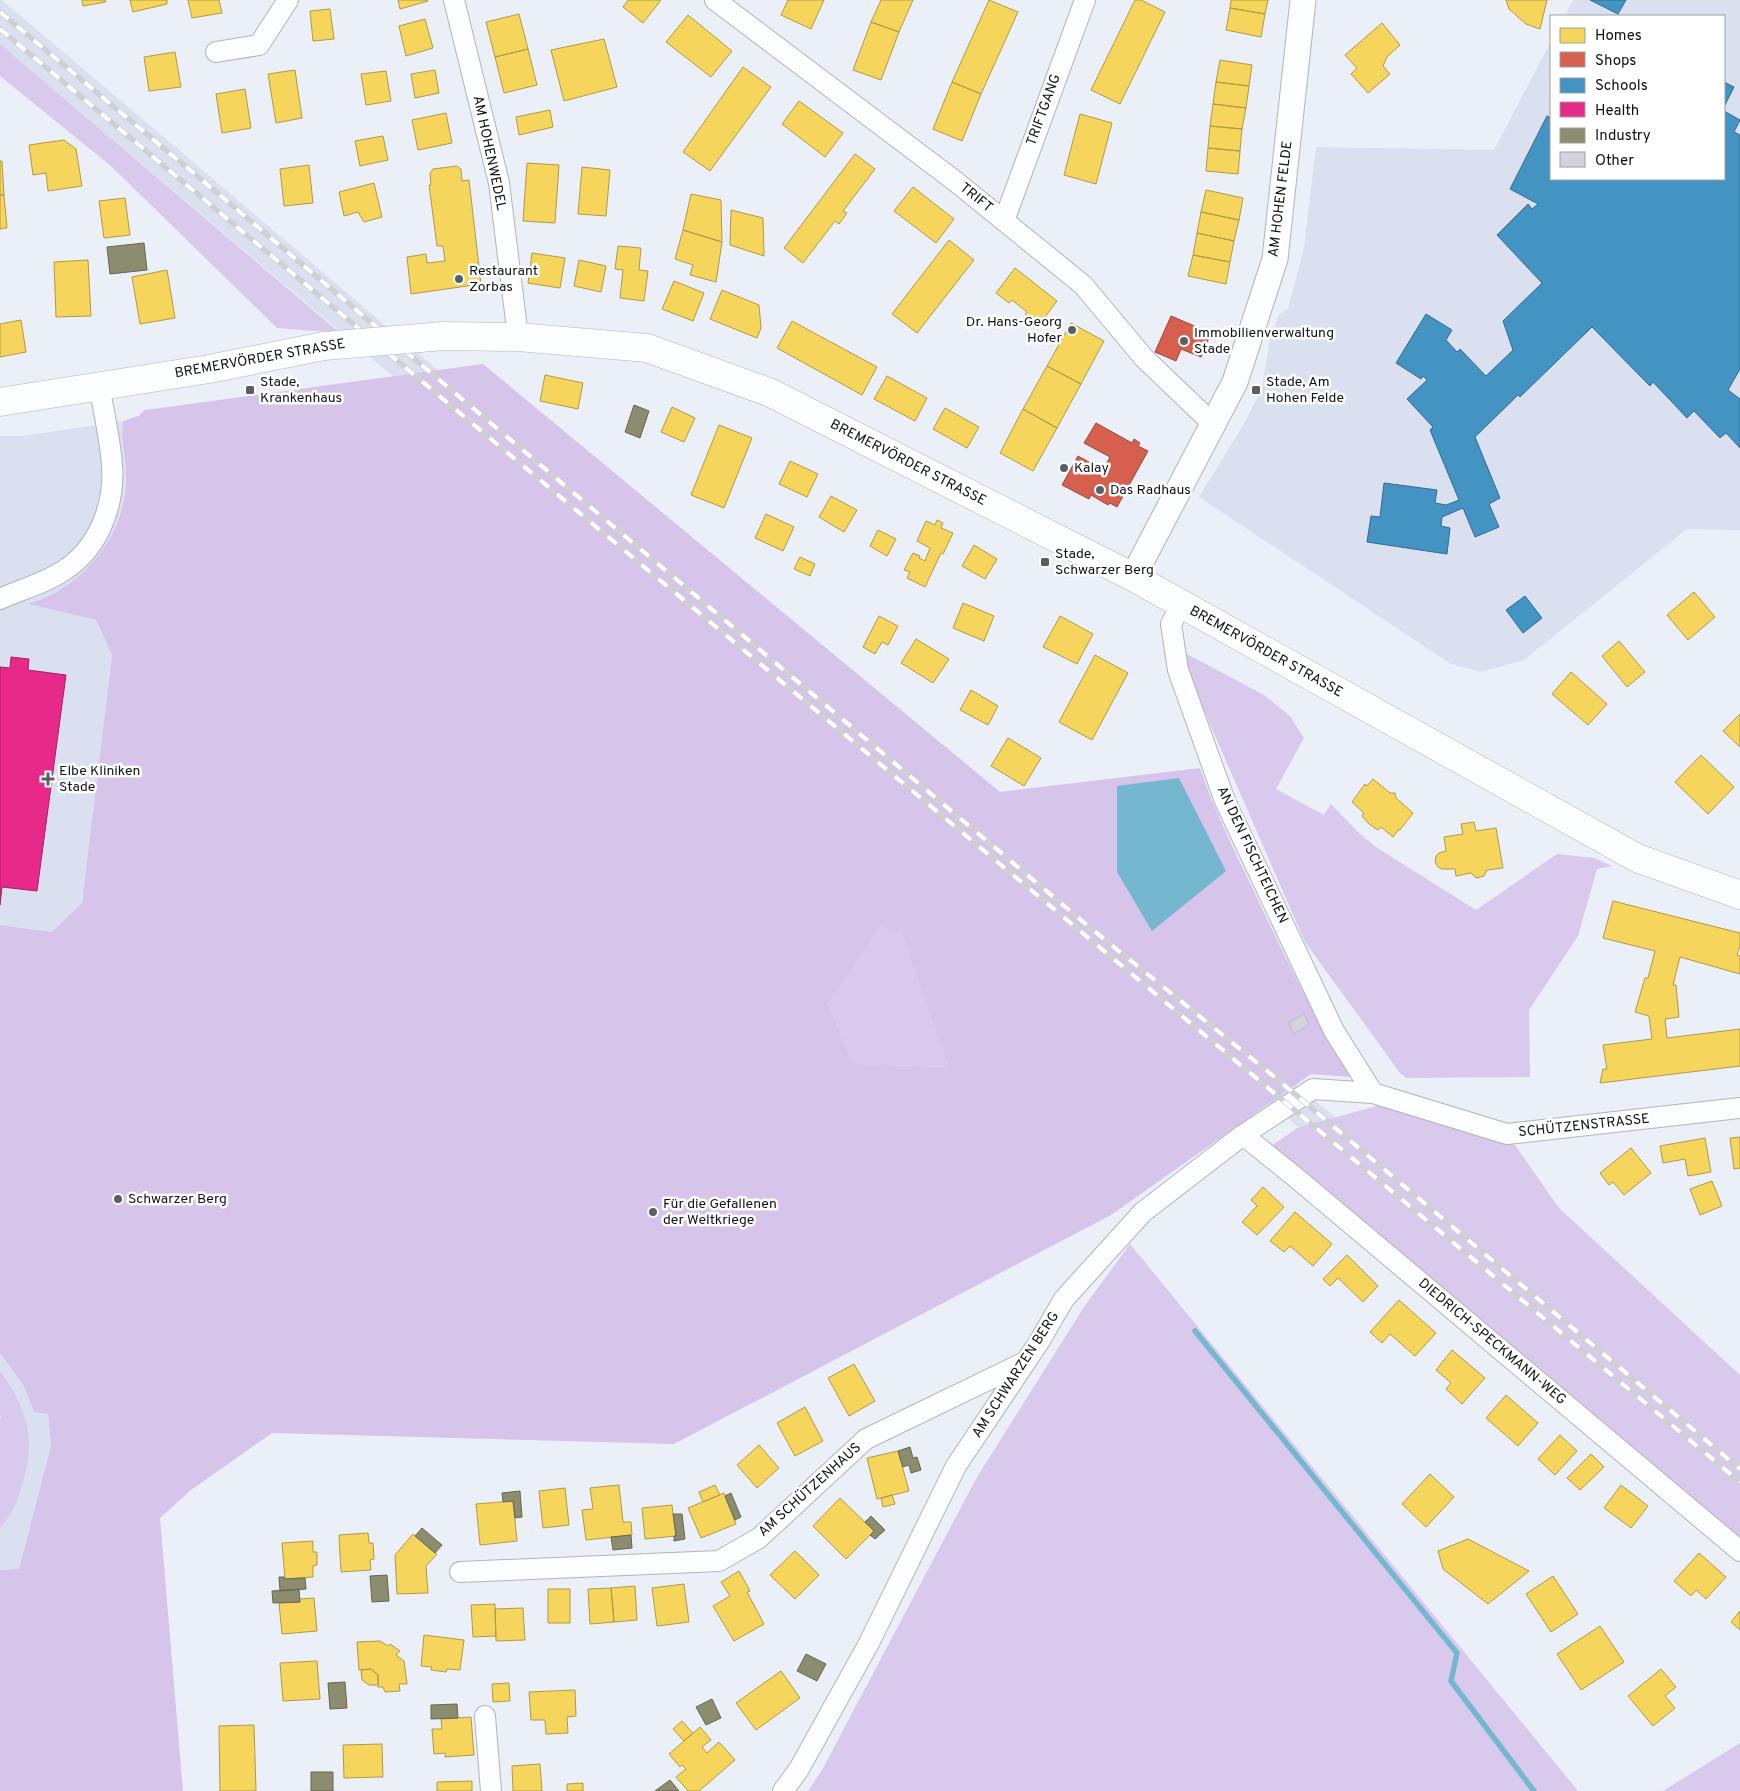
<svg xmlns="http://www.w3.org/2000/svg" width="1740" height="1791" font-family="Overpass,sans-serif">
<style>
.built{fill:#dae0ef}
.green{fill:#d9c9ed}
.forest{fill:#d6c4eb;fill-rule:evenodd}
.water{fill:#75b7ce}
.homes{fill:#f6d55c;stroke:#b09a47}
.shops{fill:#d6604d;stroke:#9a483c}
.schools{fill:#4393c3;stroke:#336c8f}
.health{fill:#e7298a;stroke:#a62267}
.industry{fill:#8c8c6e;stroke:#666753}
.lines{fill:none;stroke-linecap:round;stroke-linejoin:round}
.stream{stroke:#75b7ce;stroke-width:5.5}
.building{fill:#d3d4db;stroke:#bbbcc2}
.minor-casing{stroke:#b1b4ba;stroke-width:22}
.tertiary-casing{stroke:#b1b4ba;stroke-width:27}
.secondary-casing{stroke:#b1b4ba;stroke-width:29}
.minor{stroke:#fcfdfe;stroke-width:20}
.tertiary{stroke:#fcfdfe;stroke-width:25}
.secondary{stroke:#fcfdfe;stroke-width:28}
.rail-casing{stroke:#cfd0d2;stroke-width:5.5}
.rail{stroke:#fff;stroke-width:4;stroke-dasharray:11;stroke-linecap:butt}
.secondary-bridge-casing{stroke:#b1b4ba;stroke-width:29;stroke-linecap:butt}
.secondary-bridge{stroke:#fcfdfe;stroke-width:28}
.poi-dot{fill:#5b5f64;stroke:#fff;stroke-width:2}
.labels{text-anchor:middle;dominant-baseline:central;stroke-width:5;stroke-linejoin:round;paint-order:stroke}
.street-label{font-size:14px;fill:#0e1115;stroke:#fff}
.poi-label{font-size:14px;fill:#0e1115;stroke:#fff;text-anchor:start}
</style>
<rect width="100%" height="100%" fill="#ebeff7"/>
<path class="built" d="M0 0H2L875 741 1149 969 1372 1146 1351 1168 1127 993 855 767 0 44Z
M1573 0H1740V530L1687 529 1524 660 1481 672 1451 664 1199 497 1245 422 1262 388 1270 338 1279 315 1288 309 1304 248 1316 147 1494 150 1551 41V179H1724V16H1565Z
M123 421 122 431 126 474 123 505 111 539 91 566 73 582 52 595 29 604 96 620 112 655 82 903 52 932 0 925V436H22Z
M0 1353 24 1386 34 1412 48 1413 51 1446 19 1569 0 1570Z"/>
<path class="green" d="M0 44 340 333 277 328 111 166 0 76Z
M1185 653 1264 695 1290 716 1304 738 1276 789 1324 815 1331 804 1360 834 1379 849 1476 910 1557 854 1594 858 1612 866 1597 869 1578 936 1529 1010 1530 1077 1406 1078 1400 1073 1305 942 1182 660Z
M880 924 901 933 948 1067 854 1064 828 1004Z
M1380 1105 1515 1145 1559 1208 1740 1375V1545L1267 1149 1297 1128Z
M1130 1244 1578 1791H808L822 1770 977 1477 1084 1307Z
M0 1371C12 1387 21 1403 26 1422 35 1452 21 1506 0 1528V1420L2 1416 0 1415Z
M1740 1743V1791H1663Z"/>
<path class="forest" d="M483 364 1000 792 1200 768C1214 809 1233 848 1252 887 1282 952 1314 1016 1351 1077L1311 1074 1111 1215 674 1444 272 1433 191 1490 160 1518 183 1791H0V1570L19 1569 51 1446 48 1414 34 1412 24 1386 0 1353V925L52 932 82 903 112 655 96 620 28 604C36 601 45 598 53 594 97 570 127 525 126 474 126 456 120 439 123 421L138 416 145 410ZM880 925 901 933 948 1067 854 1064 828 1004Z"/>
<path class="water" d="M1179 778 1226 871 1152 931 1117 872V786Z"/>
<path class="homes" d="M82 0H105L106 2 83 6Z
M130 0H167V4L133 12Z
M188 0H219L222 13 192 18Z
M398 0H427L428 1 400 9Z
M628 0H661L643 23 623 7Z
M788 0H824L811 29 781 15Z
M881 0H913L899 32 871 22Z
M989 0 1018 12 981 94 952 82Z
M1135 0H1141L1165 12 1120 104 1091 90Z
M1231 0H1268L1265 14 1230 8Z
M1506 0H1547L1540 29 1526 24 1509 9Z
M1230 8 1265 14 1261 37 1226 30Z
M330 9 334 39 313 41 310 11Z
M519 14 528 49 495 57 486 22Z
M688 15 732 51 711 77 666 42Z
M425 19 433 48 406 56 399 26Z
M871 22 899 32 881 80 853 70Z
M1382 23 1400 45 1387 57 1383 66 1390 74 1368 93 1351 74 1357 68 1345 55Z
M604 39 617 87 564 101 551 50Z
M528 49 537 85 504 93 495 57Z
M175 52 181 87 149 91 144 57Z
M1220 60 1252 65 1249 86 1216 82Z
M743 67 771 87 710 171 683 152Z
M295 70 302 118 276 123 268 74Z
M435 70 439 93 415 98 411 74Z
M386 71 391 101 366 105 361 74Z
M952 82 981 94 962 141 933 129Z
M1216 82 1249 86 1246 108 1213 104Z
M245 89 251 128 222 133 216 94Z
M799 101 843 133 825 157 782 124Z
M1213 104 1246 108 1242 129 1210 126Z
M550 110 553 127 519 135 516 117Z
M446 113 452 143 418 150 412 120Z
M1080 114 1112 123 1096 184 1064 175Z
M1210 126 1242 129 1240 151 1208 148Z
M383 136 388 160 360 166 355 141Z
M64 140 76 149 82 186 48 191 46 173 33 175 29 145Z
M1208 148 1240 151 1238 174 1206 171Z
M855 154 875 169 843 211 847 213 839 224 835 221 803 263 784 248Z
M0 161H2L4 195H0Z
M527 163 559 165 555 223 523 221Z
M309 165 313 203 284 206 280 169Z
M457 166 461 169 462 181 469 180 481 284 411 294 407 257 426 254 427 263 445 261 443 246H437L429 185H431L430 173 433 169Z
M582 167 610 170 606 216 578 214Z
M374 183 382 217 364 222 358 212 344 216 339 192Z
M913 187 954 219 936 243 894 211Z
M1206 190 1243 198 1239 220 1201 212Z
M691 194 721 200 722 242 683 230Z
M0 195H4L7 228 0 229Z
M125 198 130 235 104 238 99 201Z
M731 210 763 218 764 256 730 245Z
M1201 212 1239 220 1234 241 1197 233Z
M683 230 722 242 716 282 690 275 693 265 675 259Z
M1197 233 1234 241 1230 262 1193 255Z
M949 240 974 260 917 333 892 314Z
M618 246 641 248 639 270 648 271 644 301 620 298 623 270 615 269Z
M532 253 565 258 560 288 528 283Z
M1193 255 1230 262 1226 284 1188 276Z
M88 260 91 316 56 317 54 262Z
M579 260 606 266 601 292 574 286Z
M1015 268 1057 301 1039 325 1025 315 1027 312 1012 300 1009 303 996 293Z
M167 270 175 318 140 324 132 277Z
M674 281 704 293 693 321 662 309Z
M722 290 759 305 761 328 757 338 710 319Z
M21 320 26 352 0 357V324Z
M792 321 877 367 862 395 777 348Z
M1071 323 1104 341 1081 384 1047 366Z
M1047 366 1081 384 1057 428 1023 409Z
M545 375 583 383 578 409 540 401Z
M887 376 927 398 915 421 874 399Z
M672 407 695 418 684 442 661 432Z
M945 408 979 427 967 448 933 429Z
M1023 409 1057 428 1033 471 1000 453Z
M719 425 752 438 724 508 691 495Z
M790 461 818 474 807 497 779 484Z
M831 496 857 510 844 532 819 517Z
M766 514 794 527 783 551 755 538Z
M937 520 943 523 941 528 953 533 943 554 941 553 925 587 907 578 910 572 904 570 913 553 920 556 919 558 925 561 930 548 917 541 926 521 935 525Z
M878 530 896 539 887 556 870 546Z
M974 545 997 559 985 579 962 566Z
M800 557 815 564 810 576 794 569Z
M1694 592 1715 617 1688 640 1667 615Z
M963 603 994 616 984 641 953 628Z
M879 616 898 626 888 645 882 642 875 654 863 647Z
M1060 616 1093 634 1077 664 1043 647Z
M916 639 949 659 933 683 901 663Z
M1619 641 1645 672 1627 687 1602 656Z
M1095 655 1128 673 1092 740 1059 722Z
M1571 672 1607 704 1588 725 1552 694Z
M971 690 998 706 988 725 960 710Z
M1740 714V747L1723 731Z
M1008 738 1041 758 1024 786 991 766Z
M1701 755 1734 787 1708 814 1675 782Z
M1373 779 1390 793H1395L1396 798 1413 813 1400 830 1399 829 1393 837 1381 827 1378 830 1369 824 1362 816 1364 813 1352 802 1365 784 1367 786Z
M1474 822 1476 831 1496 828 1503 868 1487 870 1484 876 1476 878 1471 873 1456 876 1455 869H1442L1438 867 1435 862 1436 856 1439 853 1446 851 1444 837 1463 834 1461 824Z
M1613 901 1740 933V946L1737 955 1740 956V974L1680 957 1673 985H1676L1679 1017 1665 1019 1667 1038 1740 1029V1066L1600 1083 1603 1069H1607L1603 1045 1652 1039 1649 1016 1635 1012 1645 978H1648L1655 951 1603 938Z
M1740 1137V1168L1734 1169 1730 1138Z
M1705 1138 1711 1172 1688 1176 1685 1159 1663 1163 1660 1146Z
M1631 1148 1651 1173 1624 1195 1613 1182 1609 1185 1600 1173Z
M1712 1181 1722 1206 1700 1215 1690 1189Z
M1263 1187 1284 1207 1257 1235 1242 1222 1257 1206 1251 1200Z
M1295 1212 1332 1244 1313 1266 1290 1246 1284 1252 1270 1241Z
M1347 1255 1378 1286 1363 1302 1338 1278 1330 1286 1323 1279Z
M1399 1300 1436 1333 1415 1356 1390 1334 1382 1343 1370 1332Z
M1452 1350 1485 1378 1462 1404 1446 1389 1451 1383 1436 1370Z
M854 1364 875 1401 849 1416 828 1378Z
M1506 1395 1538 1423 1518 1446 1486 1418Z
M805 1407 823 1441 795 1456 777 1423Z
M1560 1435 1577 1451 1555 1475 1538 1459Z
M759 1445 779 1468 757 1488 737 1465Z
M898 1451 909 1491 877 1499 867 1458Z
M1591 1454 1604 1467 1580 1490 1567 1478Z
M1430 1474 1454 1497 1426 1527 1402 1504Z
M619 1485 623 1522H631L632 1535 586 1540 582 1510 593 1509 590 1488Z
M715 1485 720 1495 703 1502 699 1492Z
M1621 1485 1648 1506 1631 1528 1604 1508Z
M565 1488 569 1525 543 1528 539 1491Z
M724 1493 736 1524 701 1538 688 1508Z
M892 1495 895 1504 883 1507 881 1498Z
M840 1498 874 1531 846 1559 813 1526Z
M513 1501 517 1541 480 1545 476 1504Z
M672 1505 676 1536 645 1539 642 1508Z
M368 1533 369 1543H373L374 1559 370 1560 371 1570 341 1572 339 1535Z
M413 1534 437 1554 426 1566 428 1593 397 1594 395 1555Z
M1468 1539 1529 1571 1488 1604 1443 1569 1438 1551Z
M313 1541V1552H317V1565L313 1566V1577L285 1579 282 1543Z
M795 1551 819 1575 795 1599 770 1575Z
M1699 1553 1726 1577 1706 1599 1696 1590 1691 1596 1674 1581Z
M739 1571 750 1591 747 1592 764 1624 734 1641 713 1606 730 1596 721 1582Z
M1553 1576 1578 1614 1551 1632 1526 1594Z
M684 1584 689 1622 657 1626 652 1588Z
M635 1586 637 1620 614 1622 611 1588Z
M611 1588 614 1622 590 1624 588 1589Z
M548 1589H570V1623H548Z
M314 1598 317 1631 282 1634 279 1603 300 1602 299 1599Z
M495 1604 496 1636 473 1637 471 1605Z
M523 1608 525 1640 496 1641 495 1609Z
M1740 1611V1630L1731 1622Z
M1600 1626 1624 1662 1581 1690 1557 1654Z
M424 1635 464 1640 460 1670 447 1669 446 1672 431 1670 432 1667 421 1666Z
M380 1641 388 1646 390 1644 400 1651 396 1655 404 1661 407 1684H399L400 1691 385 1692 383 1687H378V1675L371 1669 359 1670 357 1642Z
M317 1661 320 1699 283 1701 280 1663Z
M371 1669 378 1675V1685H369L362 1680 361 1670Z
M1661 1669 1676 1687 1665 1696 1675 1708 1653 1726 1628 1696Z
M781 1671 800 1698 756 1730 736 1703Z
M509 1683 510 1701 493 1702 492 1684Z
M575 1690 576 1716 567 1717 568 1733 546 1734 545 1720H531L529 1692Z
M471 1717 474 1755 445 1757V1753L434 1754 432 1729H442L441 1719Z
M682 1721 693 1733 684 1741 673 1729Z
M254 1725 256 1791H220L219 1726Z
M700 1727 711 1740 702 1747 707 1753 719 1742 735 1760 699 1791H688L676 1777 686 1769 682 1765 680 1767 669 1754Z
M382 1744 383 1777 344 1778 343 1745Z
M540 1764 542 1791H513L512 1766Z
M472 1781V1791H437V1782Z
M583 1783V1791H567V1784Z"/>
<path class="shops" d="M1171 316 1211 333 1201 357 1181 349 1176 361 1155 352Z
M1096 423 1132 443 1134 439 1140 443 1138 446 1148 451 1117 507 1110 503 1108 505 1091 495 1089 499 1062 485 1078 456 1103 470 1110 457 1084 443Z"/>
<path class="schools" d="M1590 0H1626L1618 14Z
M1724 82 1734 87 1724 107Z
M1724 111 1740 120 1734 132 1740 135V369L1728 390 1740 399V448L1726 433 1720 438 1694 411 1687 418 1653 382 1650 386 1592 327 1520 397 1518 395 1475 437 1500 498 1489 504 1499 527 1475 537 1463 508 1442 517 1441 526 1450 528 1447 554 1367 542 1371 516 1380 517 1384 483 1437 490 1435 503 1446 505 1459 500 1430 430 1433 427 1407 399 1427 380 1423 376 1421 379 1396 363 1426 314 1452 330 1446 340 1457 352 1460 349 1486 376 1513 350 1503 321 1542 283 1497 235 1528 204 1532 209 1538 204 1510 189 1547 116 1551 118V179H1724Z
M1525 596 1542 618 1523 633 1506 610Z"/>
<path class="health" d="M11 657 29 659 28 670 66 675 37 891 2 887 0 905V667L10 668Z"/>
<path class="industry" d="M144 243 147 270 110 274 107 247Z
M634 405 649 411 640 438 625 432Z
M910 1447 913 1458 917 1457 921 1470 911 1473 909 1465 903 1467 898 1451Z
M520 1491 522 1517 515 1518 513 1501 503 1502 502 1493Z
M731 1493 741 1517 735 1520 725 1496Z
M673 1514H682L685 1539 674 1541V1536H676Z
M871 1516 885 1530 875 1539 870 1535 874 1531 865 1522Z
M422 1528 442 1545 435 1553 415 1536Z
M631 1535 632 1548 613 1550 611 1537Z
M387 1575 389 1601 372 1602 370 1576Z
M279 1577H284L285 1579 305 1578 306 1589 280 1591Z
M299 1589 300 1602 273 1603 272 1591Z
M806 1654 826 1664 817 1681 797 1671Z
M345 1682 347 1708 330 1709 328 1683Z
M712 1699 721 1718 706 1725 696 1707Z
M457 1704 458 1718 431 1719V1705Z
M311 1772H333V1791H311Z
M670 1780 679 1791H655Z"/>
<g class="lines">
<path class="stream" d="M1195 1331 1457 1653 1451 1681 1534 1791"/>
</g>
<path class="building" d="M1304 1014 1309 1025 1293 1034 1289 1022Z"/>
<g class="lines">
<g class="minor-casing">
<path id="minor" d="M454 0 499 183 518 337
M715 0 955 181 1083 285 1144 358 1213 424
M216 52 259 45 288 0
M1004 221 1085 0
M0 599C22 589 46 583 66 569 99 547 115 504 112 465 110 439 104 412 99 386
M1181 605 1171 624 1178 670 1225 801 1334 1031 1373 1093
M1243 1135 1294 1176 1740 1551
M460 1572 719 1561 759 1538 866 1439 1025 1362
M485 1716 491 1791
M783 1791 799 1769 869 1643 956 1466 1039 1342 1064 1299 1143 1212 1243 1135 1313 1089 1373 1093 1507 1134 1740 1108"/>
</g>
<g class="tertiary-casing">
<path id="tertiary" d="M1133 577 1235 382 1275 259 1303 0"/>
</g>
<g class="secondary-casing">
<path id="secondary" d="M420 338 443 336 518 337 647 348 771 393 1133 577 1637 858 1740 895
M0 402 209 369 324 346"/>
</g>
<use href="#minor" class="minor"/>
<use href="#tertiary" class="tertiary"/>
<use href="#secondary" class="secondary"/>
<g class="rail-casing">
<path id="rail" d="M0 12 196 175 1088 926 1271 1074 1740 1469
M0 29 1740 1482"/>
</g>
<use href="#rail" class="rail"/>
<g class="secondary-bridge-casing">
<path id="secondary-bridge" d="M324 346 420 338"/>
</g>
<use href="#secondary-bridge" class="secondary-bridge"/>
</g>
<g class="poi-dot">
<circle cx="459" cy="279" r="5"/>
<circle cx="1072" cy="330" r="5"/>
<circle cx="1184" cy="341" r="5"/>
<rect x="245" y="385" width="10" height="10" rx="2.5"/>
<rect x="1251" y="385" width="10" height="10" rx="2.5"/>
<circle cx="1064" cy="468" r="5"/>
<circle cx="1100" cy="490" r="5"/>
<rect x="1040" y="557" width="10" height="10" rx="2.5"/>
<path d="M45.5 771.5h5v5h5v5h-5v5h-5v-5h-5v-5h5z"/>
<circle cx="118" cy="1199" r="5"/>
<circle cx="653" cy="1212" r="5"/>
</g>
<g class="labels">
<g class="street-label">
<text transform="translate(1044 110) rotate(-70)">TRIFTGANG</text>
<text transform="translate(489 153) rotate(78)">AM HOHENWEDEL</text>
<text transform="translate(976 198) rotate(39)">TRIFT</text>
<text transform="translate(1281 199) rotate(-83)">AM HOHEN FELDE</text>
<text transform="translate(260 359) rotate(-10)">BREMERVÖRDER STRASSE</text>
<text transform="translate(908 463) rotate(27)">BREMERVÖRDER STRASSE</text>
<text transform="translate(1266 652) rotate(29)">BREMERVÖRDER STRASSE</text>
<text transform="translate(1252 855) rotate(65)">AN DEN FISCHTEICHEN</text>
<text transform="translate(1584 1126) rotate(-6)">SCHÜTZENSTRASSE</text>
<text transform="translate(1492 1342) rotate(40)">DIEDRICH-SPECKMANN-WEG</text>
<text transform="translate(1016 1375) rotate(-57)">AM SCHWARZEN BERG</text>
<text transform="translate(810 1490) rotate(-42)">AM SCHÜTZENHAUS</text>
</g>
<g class="poi-label">
<text x="469" y="271">Restaurant<tspan x="469" dy="16">Zorbas</tspan></text>
<text x="1062" y="322" text-anchor="end">Dr. Hans-Georg<tspan x="1062" dy="16">Hofer</tspan></text>
<text x="1194" y="333">Immobilienverwaltung<tspan x="1194" dy="16">Stade</tspan></text>
<text x="260" y="382">Stade,<tspan x="260" dy="16">Krankenhaus</tspan></text>
<text x="1266" y="382">Stade, Am<tspan x="1266" dy="16">Hohen Felde</tspan></text>
<text x="1074" y="468">Kalay</text>
<text x="1110" y="490">Das Radhaus</text>
<text x="1055" y="554">Stade,<tspan x="1055" dy="16">Schwarzer Berg</tspan></text>
<text x="59" y="771">Elbe Kliniken<tspan x="59" dy="16">Stade</tspan></text>
<text x="128" y="1199">Schwarzer Berg</text>
<text x="663" y="1204">Für die Gefallenen<tspan x="663" dy="16">der Weltkriege</tspan></text>
</g>
</g>
<rect x="1550" y="15" width="175" height="165" fill="#ffffff" stroke="#9fa0a1"/>
<rect x="1560" y="28" width="25" height="15" fill="#f6d55c" stroke="#9fa0a1"/>
<text x="1595" y="40" font-size="15" fill="#0e1115">Homes</text>
<rect x="1560" y="52" width="25" height="15" fill="#d6604d" stroke="#9fa0a1"/>
<text x="1595" y="65" font-size="15" fill="#0e1115">Shops</text>
<rect x="1560" y="78" width="25" height="15" fill="#4393c3" stroke="#9fa0a1"/>
<text x="1595" y="90" font-size="15" fill="#0e1115">Schools</text>
<rect x="1560" y="102" width="25" height="15" fill="#e7298a" stroke="#9fa0a1"/>
<text x="1595" y="115" font-size="15" fill="#0e1115">Health</text>
<rect x="1560" y="128" width="25" height="15" fill="#8c8c6e" stroke="#9fa0a1"/>
<text x="1595" y="140" font-size="15" fill="#0e1115">Industry</text>
<rect x="1560" y="152" width="25" height="15" fill="#d3d4db" stroke="#9fa0a1"/>
<text x="1595" y="165" font-size="15" fill="#0e1115">Other</text>
</svg>
